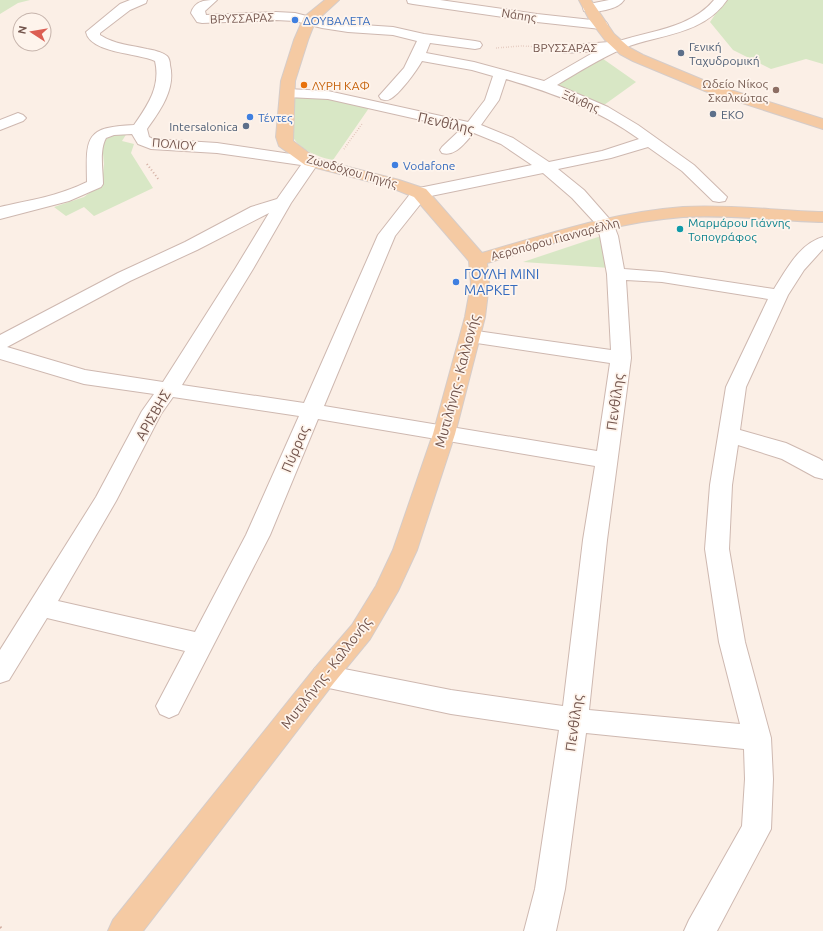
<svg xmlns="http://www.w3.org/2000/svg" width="823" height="931" font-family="Ubuntu,sans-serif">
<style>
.green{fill:#d8e7c5}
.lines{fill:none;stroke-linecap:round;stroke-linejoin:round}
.minor-casing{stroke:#ceb8b0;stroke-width:2}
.major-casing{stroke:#d5ccc9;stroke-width:2}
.path-far2{stroke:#d3aea2;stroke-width:1.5;stroke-dasharray:0.5 2;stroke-linecap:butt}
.path-far1{stroke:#d3aea2;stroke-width:2;stroke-dasharray:1 2.5;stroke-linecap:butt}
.path{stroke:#d3aea2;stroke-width:3;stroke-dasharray:1.5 4;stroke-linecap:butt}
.minor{fill:#fff;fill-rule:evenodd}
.major{fill:#f5caa3;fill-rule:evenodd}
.shop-dot{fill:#3f7fe0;stroke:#fef4ec;stroke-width:1.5}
.service-dot{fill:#5c6f8a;stroke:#fef4ec;stroke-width:1.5}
.food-dot{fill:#e8710a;stroke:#fef4ec;stroke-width:1.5}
.education-dot{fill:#8d6e63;stroke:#fef4ec;stroke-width:1.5}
.culture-dot{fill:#0f9aa8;stroke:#fef4ec;stroke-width:1.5}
.labels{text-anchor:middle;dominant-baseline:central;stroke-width:3.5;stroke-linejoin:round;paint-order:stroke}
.far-street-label{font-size:12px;fill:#72544c;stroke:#fef4ec}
.far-shop-label{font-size:12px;fill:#366cbe;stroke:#fef4ec;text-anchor:start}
.far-service-label{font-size:12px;fill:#4e5e75;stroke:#fef4ec;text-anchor:start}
.far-education-label{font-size:12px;fill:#785e54;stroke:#fef4ec;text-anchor:end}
.far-food-label{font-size:12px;fill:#c56008;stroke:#fef4ec;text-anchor:start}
.far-culture-label{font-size:12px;fill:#0d838f;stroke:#fef4ec;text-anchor:start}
.street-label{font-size:14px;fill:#72544c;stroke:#fef4ec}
.shop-label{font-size:14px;fill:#366cbe;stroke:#fef4ec;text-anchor:start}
</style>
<rect width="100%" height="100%" fill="#fbefe6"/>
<path class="green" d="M0 0H30L18 3 0 14Z
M725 0H823V64L806 59 771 69 733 50 710 22Z
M599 56 636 82 604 105 557 86 579 65Z
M292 94 328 97 369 108 333 160C316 157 291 146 289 126 288 116 291 104 292 94Z
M127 133 122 141 134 144 131 153 153 188 94 216 84 207 66 216 54 207 84 197 102 183 104 164 102 143 111 135Z
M604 235 610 268 523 262Z"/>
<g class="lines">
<g class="minor-casing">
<path id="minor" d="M130 0H147L146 3 130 10 100 33V35C115 45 131 45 147 49 153 50 162 52 167 56 169 58 170 62 170 65 176 89 160 111 147 129L149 137 153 139 217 143 311 157 317 159 319 162 291 203 253 269 182 385 304 403 378 235 414 189 532 165 501 144 474 133C465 142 456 157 442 153L440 150 442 147 461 129 328 99 287 97 282 96 280 93 282 90 287 89 328 91 468 122 485 100 493 76 472 70 422 61C417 70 399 95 390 99 387 101 384 100 381 99L379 96 404 68 417 41 393 35 348 32 322 28 295 21 276 20 202 23 197 22 191 13C195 0 206 0 217 0L205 11 206 15 276 12 295 13 322 20 348 24 393 27 424 34 475 41 480 42 482 45 480 48 475 49 430 43 426 53 474 62 544 81 596 51 565 53 560 52 558 49 560 46 609 42 613 43C647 31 690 29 714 0H727C703 35 660 34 624 48 601 58 578 72 557 85L608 107 638 125 694 165 727 197 725 201 719 202 713 201 682 171 648 147 611 158 558 169 584 190 613 223 618 236 624 269 662 272 774 289C786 270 800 243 823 237V249L804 270 788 295 746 387 740 430 786 443 820 459 823 461V479L815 477 782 459 738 445 732 485 729 549 745 642 771 738 773 779 771 829 717 931H684L689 920 742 826 745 779 744 749 586 733 565 889 556 931H524L535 889 559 730 451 714 324 687 315 684 311 676 315 668 324 665 451 690 563 706 583 540 595 466 318 419 270 535 178 714 169 718 160 714 156 706 185 651 47 618 9 680 0 683V650L96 497 142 411 154 394 84 384 0 359V335L118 273 185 242 251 207 277 199 301 165 217 153 151 149 138 144 132 134 114 135 106 138C99 151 103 170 103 184L101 187 69 201 0 219V207C30 200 59 196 87 182 86 137 85 127 134 125 148 105 161 86 155 61 138 53 90 53 86 32L120 4ZM506 79C553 93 599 110 639 139L602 151 549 162 513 138 481 125 499 100ZM543 173 572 198 596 224 600 236 607 274 611 350 470 330 463 332 460 336 463 340 470 342 610 363 597 451 324 406 395 236 426 197ZM269 213 235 269 163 382 85 370 7 347 130 281 197 250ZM626 280 662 282 768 299 726 387 710 485 705 549 719 642 740 724 589 710 607 540 631 358ZM173 397 299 416 246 535 195 632 58 601 116 501 161 414Z
M407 0H440L537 14 601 21 606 22 608 25 606 28 601 29 537 22 413 4 408 3Z
M609 0H624C618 10 595 13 584 11L583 8 584 5Z
M18 113 23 115 26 118 23 121 0 130V120Z"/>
</g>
<g class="major-casing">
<path id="major" d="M325 0H339L315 22 308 40 295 81 293 141 317 159 399 180 426 189 482 253C548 234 614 212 683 207 730 204 776 211 823 212V222C776 221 729 214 683 217 615 222 552 244 487 263L489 284 485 317 455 434 417 550 398 591 370 639 333 684 143 931H108L113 920 315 668 352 625 376 586 393 550 433 434 465 317 471 284 469 261 414 197 387 186 305 165 279 146 276 137 281 81 294 40 304 17Z
M579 0H591L614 34 630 48 643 55 715 85 823 119V129L705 91 633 61 620 54 605 40 589 19Z"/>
</g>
<path class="path-far2" d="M496 48 521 46 545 47
M344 149 362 124"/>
<path class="path-far1" d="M147 164 159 180"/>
<path class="path" d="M0 927 3 931"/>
<use href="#minor" class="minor"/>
<use href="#major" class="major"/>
</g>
<g class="shop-dot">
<circle cx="295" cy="20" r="4"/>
<circle cx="250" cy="117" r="4"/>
<circle cx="395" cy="165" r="4"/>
<circle cx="456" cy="282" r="4"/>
</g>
<g class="service-dot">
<circle cx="681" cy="53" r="4"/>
<circle cx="713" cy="114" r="4"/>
<circle cx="246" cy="126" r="4"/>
</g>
<circle class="food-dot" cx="304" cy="85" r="4"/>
<circle class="education-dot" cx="776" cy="90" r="4"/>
<circle class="culture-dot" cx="680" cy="229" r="4"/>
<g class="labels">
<g class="far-street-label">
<text transform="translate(519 15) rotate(9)">Νάπης</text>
<text transform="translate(242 18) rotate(-2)">ΒΡΥΣΣΑΡΑΣ</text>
<text x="565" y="47">ΒΡΥΣΣΑΡΑΣ</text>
<text transform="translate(581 101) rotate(23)">Ξάνθης</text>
<text transform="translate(174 144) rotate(5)">ΠΟΛΙΟΥ</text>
<text transform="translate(352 171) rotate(16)">Ζωοδόχου Πηγής</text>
<text transform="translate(555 239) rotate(-15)">Αεροπόρου Γιανναρέλλη</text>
</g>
<g class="far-shop-label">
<text x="303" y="20">ΔΟΥΒΑΛΕΤΑ</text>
<text x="258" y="117">Τέντες</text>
<text x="403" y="165">Vodafone</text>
</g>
<g class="far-service-label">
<text x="689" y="46">Γενική<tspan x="689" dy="14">Ταχυδρομική</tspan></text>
<text x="721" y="114">EKO</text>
<text x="238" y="126" text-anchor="end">Intersalonica</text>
</g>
<g class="far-education-label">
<text x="768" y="83">Ωδείο Νίκος<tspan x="768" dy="14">Σκαλκώτας</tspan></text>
</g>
<g class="far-food-label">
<text x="312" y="85">ΛΥΡΗ ΚΑΦ</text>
</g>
<g class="far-culture-label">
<text x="688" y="222">Μαρμάρου Γιάννης<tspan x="688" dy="14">Τοπογράφος</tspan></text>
</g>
<g class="street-label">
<text transform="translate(446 123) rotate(13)">Πενθίλης</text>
<text transform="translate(457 381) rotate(-75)">Μυτιλήνης - Καλλονής</text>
<text transform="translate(615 402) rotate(-82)">Πενθίλης</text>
<text transform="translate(153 415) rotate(-60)">ΑΡΙΣΒΗΣ</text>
<text transform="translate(295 449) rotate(-67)">Πύρρας</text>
<text transform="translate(326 673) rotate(-52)">Μυτιλήνης - Καλλονής</text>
<text transform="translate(574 723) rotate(-82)">Πενθίλης</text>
</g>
<g class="shop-label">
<text x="464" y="274">ΓΟΥΛΗ ΜΙΝΙ<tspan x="464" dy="16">ΜΑΡΚΕΤ</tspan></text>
</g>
</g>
<g transform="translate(32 32) rotate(282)"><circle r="19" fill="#fef4ec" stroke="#c6b4ac"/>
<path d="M0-3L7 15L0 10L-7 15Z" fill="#dc5e53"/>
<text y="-6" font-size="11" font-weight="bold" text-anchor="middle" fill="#72544c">N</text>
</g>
</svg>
